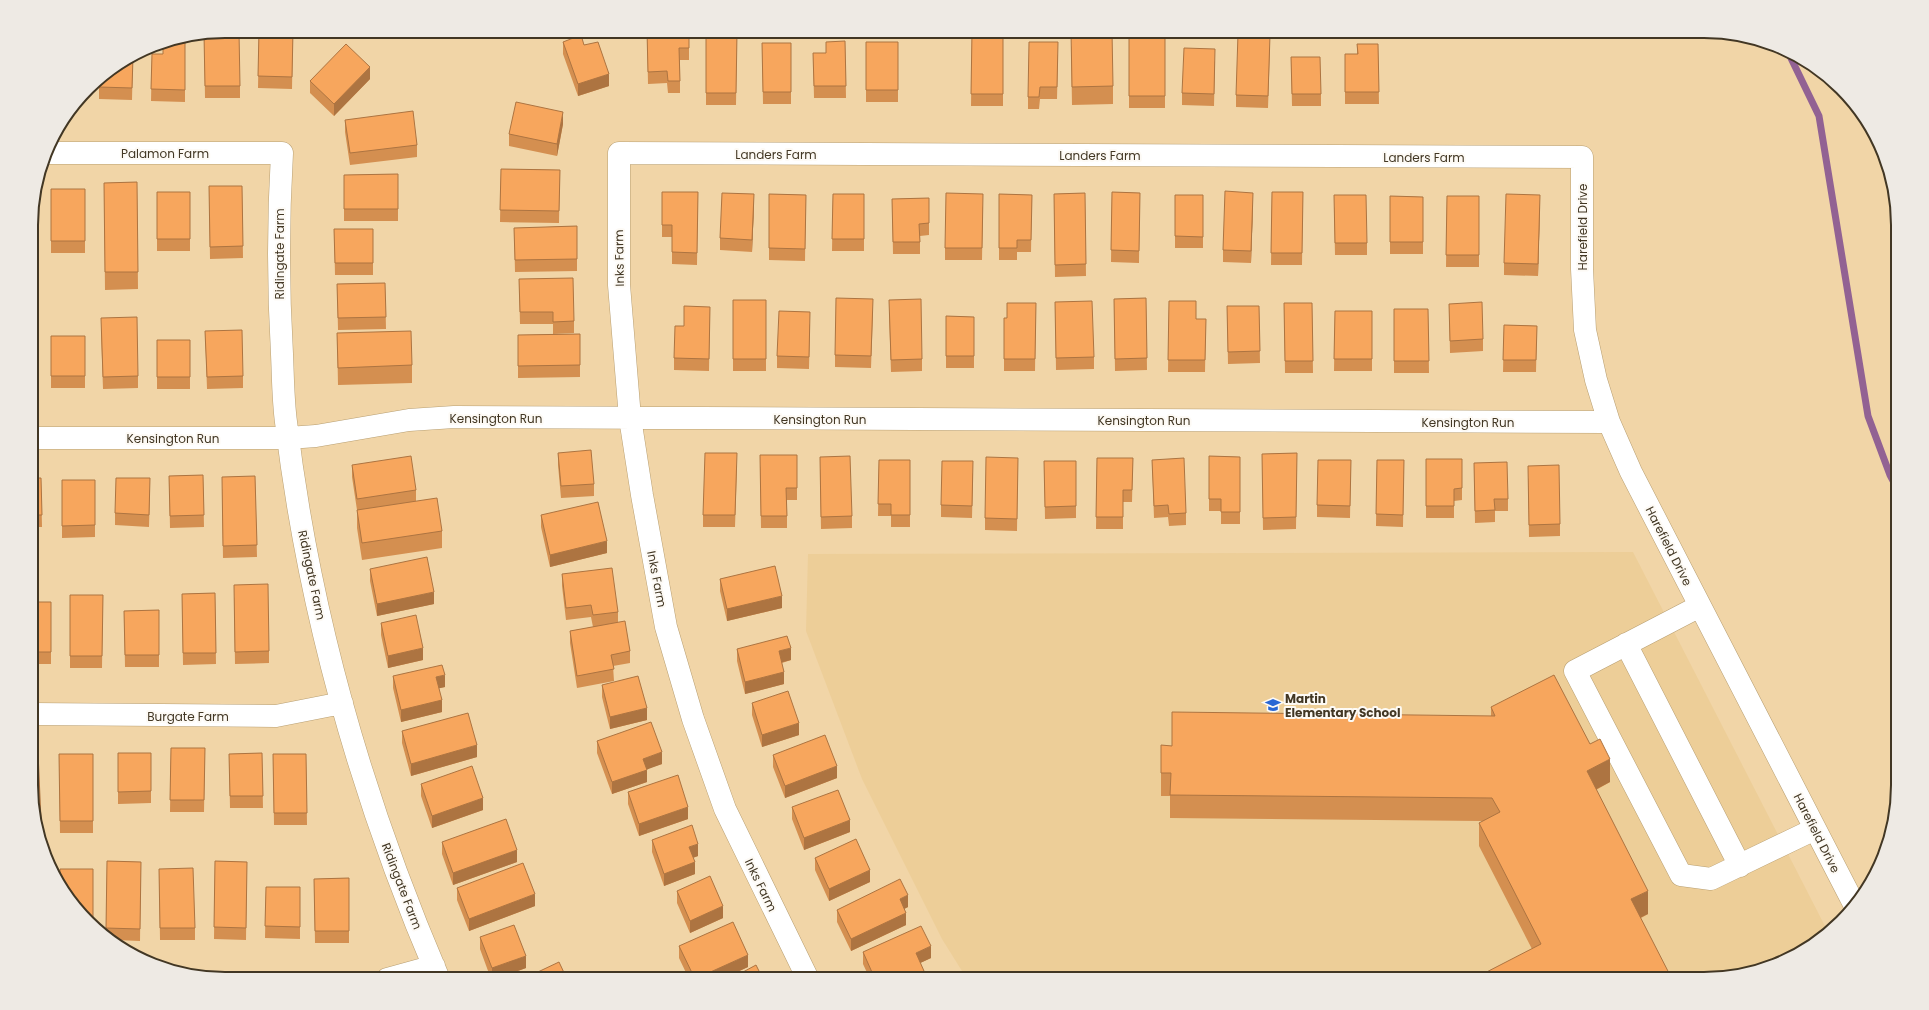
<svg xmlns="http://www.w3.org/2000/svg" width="1929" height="1010" font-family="Poppins,sans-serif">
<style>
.built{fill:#edce98}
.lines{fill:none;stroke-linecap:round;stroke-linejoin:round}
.stream{stroke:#926293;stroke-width:7}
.minor-casing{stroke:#b89f72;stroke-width:23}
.minor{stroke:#fff;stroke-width:22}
.wall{fill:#d48f50}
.shaded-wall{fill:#ad7441}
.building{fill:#f7a65d;stroke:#ad7441}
.labels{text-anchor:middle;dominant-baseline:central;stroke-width:4;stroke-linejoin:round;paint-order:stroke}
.street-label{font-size:12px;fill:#423724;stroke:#fdfaf5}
.poi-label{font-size:12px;font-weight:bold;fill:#423724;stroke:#fdfaf5;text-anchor:start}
.rim{fill:none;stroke:#423724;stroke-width:2}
</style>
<rect width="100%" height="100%" fill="#f1d5a7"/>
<path class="built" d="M1633 552 1828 932 1812 946 1766 969 1717 979H967L942 939 862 779 806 631 808 554Z"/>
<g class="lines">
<path class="stream" d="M1781 49 1789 54 1819 116 1868 416 1890 475 1897 488"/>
<g class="minor-casing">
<path id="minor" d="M47 153H282C278 220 278 287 282 354 283 376 283 399 286 422 309 614 363 802 439 979
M32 438H288L316 436 409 420 454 417 1609 422
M1700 606 1575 671 1681 875 1711 879 1815 829
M1626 644 1740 866
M32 714 276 716 342 703
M387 979 434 966
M808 979 725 809 693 719 666 627 642 495 630 418 619 285V153L1582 157V269L1585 330 1596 380 1609 422 1631 472 1855 906"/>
</g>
<use href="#minor" class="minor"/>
</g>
<path class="wall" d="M259 31H293L292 89 258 88Z
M647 31H689V60H680V93H668L667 83 648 84Z
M972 32 1003 33V106H971Z
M706 33H737L736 105H706Z
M204 35 240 86V98H205Z
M1129 36H1165V108H1129Z
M185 39V102L151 101 152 54H163Z
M845 41 846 98H814L813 53H826Z
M563 42 584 45 609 86 578 96 563 54Z
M866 42H898V102H866Z
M762 43H791V104H763Z
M1357 44H1378L1379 104H1345V54H1357Z
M1071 46 1113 86V104L1072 105Z
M1270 47 1268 108 1236 107V95Z
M1058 54 1057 99H1040L1039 109H1028V97Z
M133 57 132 100 99 99V78Z
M1291 57 1321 94V106H1292Z
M1215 61 1214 106 1182 105V93Z
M370 79 334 116 310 93V81Z
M345 120 417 145V157L350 165 345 132Z
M563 124 557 156 509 146V134Z
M501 169 560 170 559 223 500 222Z
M398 174V221H344V175Z
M137 182 138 289 105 290 104 183Z
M209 186H242L243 258 210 259Z
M51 189H85V253H51Z
M157 192H190V251H157Z
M662 192H698L697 265 672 264V237H662Z
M1112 192 1140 193 1139 263 1111 262Z
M1272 192H1303L1302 265H1271Z
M1085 193 1086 276 1055 277 1054 194Z
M769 194 806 195 805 261 769 260Z
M833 194H864V251H832Z
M999 194 1032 195 1031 252H1017V260H999Z
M1175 195H1203V248H1175Z
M1390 196 1423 197V254H1390Z
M1447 196H1479V267H1446Z
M929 198V235L920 236V254H893L892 199Z
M1253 205 1251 263 1223 262V250Z
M754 206 752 252 720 250V238Z
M983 206 982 260H945V248Z
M1334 207 1367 243V255H1335Z
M1540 207 1538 276 1504 275V263Z
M577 226V271L515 272 514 228Z
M334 229H373V275H335Z
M519 279 574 321V333L553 334V324H520Z
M385 283 386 329 338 330 337 284Z
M1146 298 1147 370 1115 371 1114 299Z
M733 300H766V371H733Z
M1169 301 1196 319H1206L1205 372H1168Z
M1055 302 1094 357V369L1056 370Z
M1036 303 1035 371H1004V318H1007Z
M1284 303H1312L1313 373H1285Z
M1449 304 1483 339V351L1450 353Z
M1227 306H1259L1260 363 1228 364Z
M710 307 709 371 674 370V358L684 326Z
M1394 309H1428L1429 373H1394Z
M873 311 871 368 835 367V355Z
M1335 311H1372V371H1334Z
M889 312 922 359V371L891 372Z
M946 316 974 317V368H946Z
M810 324 809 369 777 368V356Z
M1504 325 1537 326 1536 372H1503Z
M101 330 138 376V388L103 389Z
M205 331 243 376V388L207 389Z
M337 333 412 365V383L338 385Z
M580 334V377L518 378V335Z
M51 336H85V388H51Z
M157 340H190V389H157Z
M558 453 594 484V496L561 498 558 465Z
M1297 453 1296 529 1263 530 1262 454Z
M797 455V500H787V528H761L760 467Z
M1209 456 1240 457V524H1221V511H1209Z
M1018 458 1017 531 985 530V518Z
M1097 458H1133L1132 502H1123V529H1096Z
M1426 459H1462V500L1454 501V518H1426Z
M879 460H910V527H891V516H878Z
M1152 460 1186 513V525L1169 526 1168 517 1154 518Z
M1351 460 1350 518 1317 517V505Z
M1377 460H1404L1403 527 1376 526Z
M1044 461H1076V518L1045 519Z
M1474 463 1508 499V511H1495V522L1475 523Z
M352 465 416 490V501L442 531V548L362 560 357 528V510L352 477Z
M737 465 735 527H703V515Z
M820 469 852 516V528L821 529Z
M973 473 972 518 941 517V505Z
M203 475 204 527 170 528 169 476Z
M255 476 257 557 223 558 222 489Z
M32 478H41L42 527H32Z
M1528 478 1560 524V536L1529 537Z
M62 480H95V537L62 538Z
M150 490 149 527 115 525V513Z
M541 515 607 553 550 567 541 527Z
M370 569 434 604 377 616 370 581Z
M562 574 618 612V623L630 651V663L613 666 614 681 577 688 570 643V631L593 627 591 617 566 620 562 586Z
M720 579 782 608 727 621 720 591Z
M215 593 216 664 183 665 182 594Z
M70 595H103L102 668H70Z
M234 597 269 651V663L235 664Z
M32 602H51V664H32Z
M159 610V667H125L124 611Z
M381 623 423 660 388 668 381 635Z
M737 649 791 660 782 663 784 684 745 694 737 661Z
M393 676 445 687 439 688 442 712 401 722 393 688Z
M602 685 647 720 610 729 602 697Z
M752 703 799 735 762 747 752 715Z
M1491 707 1590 744 1610 782 1596 790 1648 914 1641 918 1532 949 1479 846V823L1483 821 1170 818V796H1161V745L1172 746 1491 716Z
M402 731 477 757 411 776 402 743Z
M597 741 662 764 646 769 647 782 612 794 597 753Z
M171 748H205L204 812H170Z
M118 753H151V803L118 804Z
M262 753 263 808H230L229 754Z
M59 754H93V833H60Z
M273 754H306L307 825H274Z
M773 755 837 778 785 798 773 767Z
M421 784 483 810 432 828 421 796Z
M628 792 688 819 639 836 628 804Z
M792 807 850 832 804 850 792 819Z
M33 811 41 820V832L39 833Z
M652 840 698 856 693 858 695 874 664 886 652 852Z
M442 842 517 862 453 885 442 854Z
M815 858 870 882 829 901 815 870Z
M107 861 141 862 140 941 116 940 106 932Z
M215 861 247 862 246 940 214 939Z
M159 869 195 928V940H160Z
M349 878V943H315L314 879Z
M266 887H300V939L265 938Z
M457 888 535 906 469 931 457 900Z
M677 891 723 918 690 933 677 903Z
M908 907 904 909 906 925 851 951 837 922V910Z
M480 937 526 968 496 979H491L480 949Z
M679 946 748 967 722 979H689L679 958Z
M863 952 931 958 920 963 924 979H870L863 964Z"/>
<path class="shaded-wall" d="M370 67V79L334 116V104Z
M609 74V86L578 96V84Z
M563 112V124L557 156V144Z
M1253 193V205L1251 263V251Z
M754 194V206L752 252V240Z
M1540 195V207L1538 276V264Z
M607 541V553L550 567V555Z
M434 592V604L377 616V604Z
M782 596V608L727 621V609Z
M423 648V660L388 668V656Z
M791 648V660L779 663V651Z
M784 672V684L745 694V682Z
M445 675V687L436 689V677Z
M442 700V712L401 722V710Z
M647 708V720L610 729V717Z
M799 723V735L762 747V735Z
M477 745V757L411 776V764Z
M662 752V764L643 771V759Z
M1610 759V782L1587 794V771Z
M837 766V778L785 798V786Z
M647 770V782L612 794V782Z
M483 798V810L432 828V816Z
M688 807V819L639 836V824Z
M850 820V832L804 850V838Z
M698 844V856L689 859V847Z
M517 850V862L453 885V873Z
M695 862V874L664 886V874Z
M870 870V882L829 901V889Z
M1648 891V914L1631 922V899Z
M535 894V906L469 931V919Z
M908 895V907L900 911V899Z
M723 906V918L690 933V921Z
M906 913V925L851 951V939Z
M931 946V958L916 965V953Z
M748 955V967L722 979H695Z
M526 956V968L496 979H492V968Z
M924 971V979H906Z
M898 973V979H884Z"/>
<path class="building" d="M259 31H293L292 77 258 76Z
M647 31H689V48H679L680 81H668L667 71 648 72Z
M1071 31H1112L1113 86 1072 87Z
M239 32 240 86H205L204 35 215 33Z
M972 32 1003 33V94H971Z
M706 33H737L736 93H706Z
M1238 34 1270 35 1268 96 1236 95Z
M581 35 584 45 598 42 609 74 578 84 563 42Z
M1129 36H1165V96H1129Z
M185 39V90L151 89 152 54H163V43Z
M845 41 846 86H814L813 53H826V42Z
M866 42H898V90H866Z
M1029 42H1058L1057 87H1040L1039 97H1028Z
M762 43H791V92H763Z
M346 44 370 67 334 104 310 81Z
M1357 44H1378L1379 92H1345V54H1358Z
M1184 48 1215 49 1214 94 1182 93Z
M133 57 132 88 99 87V78Z
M1291 57H1320L1321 94H1292Z
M516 102 563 112 557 144 509 134Z
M413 111 417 145 350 153 345 120Z
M501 169 560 170 559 211 500 210Z
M398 174V209H344V175Z
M137 182 138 272H105L104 183Z
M209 186H242L243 246 210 247Z
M51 189H85V241H51Z
M1225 191 1253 193 1251 251 1223 250Z
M157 192H190V239H157Z
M662 192H698L697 253 672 252V225H662Z
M1112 192 1140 193 1139 251 1111 250Z
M1272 192H1303L1302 253H1271Z
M722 193 754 194 752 240 720 238Z
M946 193 983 194 982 248H945Z
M1085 193 1086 264 1055 265 1054 194Z
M769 194 806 195 805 249 769 248Z
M833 194H864V239H832Z
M999 194 1032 195 1031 240H1017V248H999Z
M1506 194 1540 195 1538 264 1504 263Z
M1175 195H1203V237L1175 236Z
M1334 195H1366L1367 243H1335Z
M1390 196 1423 197V242H1390Z
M1447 196H1479V255H1446Z
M929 198V223L919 224 920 242H893L892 199Z
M577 226V259L515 260 514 228Z
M334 229H373V263H335Z
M573 278 574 321 553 322V312H520L519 279Z
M385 283 386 317 338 318 337 284Z
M836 298 873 299 871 356 835 355Z
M1146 298 1147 358 1115 359 1114 299Z
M921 299 922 359 891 360 889 300Z
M733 300H766V359H733Z
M1092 301 1094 357 1056 358 1055 302Z
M1169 301H1196V319H1206L1205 360H1168Z
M1482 302 1483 339 1450 341 1449 304Z
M1007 303H1036L1035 359H1004V318H1007Z
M1284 303H1312L1313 361H1285Z
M684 306 710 307 709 359 674 358 675 326H684Z
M1227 306H1259L1260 351 1228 352Z
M1394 309H1428L1429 361H1394Z
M779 311 810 312 809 357 777 356Z
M1335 311H1372V359H1334Z
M946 316 974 317V356H946Z
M137 317 138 376 103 377 101 318Z
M1504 325 1537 326 1536 360H1503Z
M242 330 243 376 207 377 205 331Z
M411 331 412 365 338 368 337 333Z
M580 334V365L518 366V335Z
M51 336H85V376H51Z
M157 340H190V377H157Z
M591 450 594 484 561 486 558 453Z
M705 453H737L735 515H703Z
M1297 453 1296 517 1263 518 1262 454Z
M760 455H797V488H786L787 516H761Z
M411 456 416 490 357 499 352 465Z
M850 456 852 516 821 517 820 457Z
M1209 456 1240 457V512H1221V499H1209Z
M986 457 1018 458 1017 519 985 518Z
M1097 458H1133L1132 490H1123V517H1096Z
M1184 458 1186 513 1169 514 1168 505 1154 506 1152 460Z
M1426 459H1462V488L1454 489V506H1426Z
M879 460H910V515H891V504H878Z
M1318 460H1351L1350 506 1317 505Z
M1377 460H1404L1403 515 1376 514Z
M942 461H973L972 506 941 505Z
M1044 461H1076V506L1045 507Z
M1507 462 1508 499H1494L1495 510 1475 511 1474 463Z
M1559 465 1560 524 1529 525 1528 466Z
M203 475 204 515 170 516 169 476Z
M255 476 257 545 223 546 222 477Z
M32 478H41L42 515H32Z
M116 478H150L149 515 115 513Z
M62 480H95V525L62 526Z
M437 498 442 531 362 543 357 510Z
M598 502 607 541 550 555 541 515Z
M427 557 434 592 377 604 370 569Z
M775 566 782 596 727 609 720 579Z
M612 568 618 612 593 615 591 605 566 608 562 574Z
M268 584 269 651 235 652 234 585Z
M215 593 216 653H183L182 594Z
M70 595H103L102 656H70Z
M32 602H51V652H32Z
M159 610V655H125L124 611Z
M416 615 423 648 388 656 381 623Z
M625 621 630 651 611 655 614 669 577 676 570 631Z
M787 636 791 648 779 651 784 672 745 682 737 649Z
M442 665 445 675 436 677 442 700 401 710 393 676Z
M1554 675 1590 744 1600 739 1610 759 1587 771 1648 891 1631 899 1672 979H1473L1541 944 1479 823 1500 812 1492 798 1170 795 1171 773H1161V745L1172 746V712L1495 716 1491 707Z
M638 676 647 708 610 717 602 685Z
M788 691 799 723 762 735 752 703Z
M468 713 477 745 411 764 402 731Z
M651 722 662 752 643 759 647 770 612 782 597 741Z
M825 735 837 766 785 786 773 755Z
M171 748H205L204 800H170Z
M33 752H38L41 820 35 821 33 811Z
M118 753H151V791L118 792Z
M262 753 263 796H230L229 754Z
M59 754H93V821H60Z
M273 754H306L307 813H274Z
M472 766 483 798 432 816 421 784Z
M678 775 688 807 639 824 628 792Z
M838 790 850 820 804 838 792 807Z
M506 819 517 850 453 873 442 842Z
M692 825 698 844 689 847 695 862 664 874 652 840Z
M856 839 870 870 829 889 815 858Z
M107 861 141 862 140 929 106 928Z
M215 861 247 862 246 928 214 927Z
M523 863 535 894 469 919 457 888Z
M193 868 195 928H160L159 869Z
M60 869H93V921L71 903 60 884Z
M710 876 723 906 690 921 677 891Z
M349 878V931H315L314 879Z
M900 879 908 895 900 899 906 913 851 939 837 910Z
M266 887H300V927L265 926Z
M733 922 748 955 695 979 679 946Z
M514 925 526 956 492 968 480 937Z
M921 926 931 946 916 953 924 971 906 979H901L898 973 884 979H875L863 952Z
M559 962 567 979H523Z
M756 965 763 979H730Z
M933 976 935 979H929Z"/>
<defs>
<g id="school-bare" transform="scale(1.2)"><path d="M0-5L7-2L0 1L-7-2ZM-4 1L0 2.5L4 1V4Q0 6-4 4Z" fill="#2a67d4" stroke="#fdfaf5" stroke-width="2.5" paint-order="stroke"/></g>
</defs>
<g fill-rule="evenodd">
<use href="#school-bare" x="1273" y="705"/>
</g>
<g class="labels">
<g class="street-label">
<text x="165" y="153">Palamon Farm</text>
<text x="776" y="154">Landers Farm</text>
<text x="1100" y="155">Landers Farm</text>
<text x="1424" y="157">Landers Farm</text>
<text transform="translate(1582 227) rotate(-90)">Harefield Drive</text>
<text transform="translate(279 254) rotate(-90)">Ridingate Farm</text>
<text transform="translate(619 258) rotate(-91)">Inks Farm</text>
<text x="496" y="418">Kensington Run</text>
<text x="820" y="419">Kensington Run</text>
<text x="1144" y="420">Kensington Run</text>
<text x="1468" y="422">Kensington Run</text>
<text x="173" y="438">Kensington Run</text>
<text transform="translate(1669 546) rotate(63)">Harefield Drive</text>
<text transform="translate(312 575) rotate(78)">Ridingate Farm</text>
<text transform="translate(657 579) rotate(79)">Inks Farm</text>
<text x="188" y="716">Burgate Farm</text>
<text transform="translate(1817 833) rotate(63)">Harefield Drive</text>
<text transform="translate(761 885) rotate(64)">Inks Farm</text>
<text transform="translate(402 886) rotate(69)">Ridingate Farm</text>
</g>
<g class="poi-label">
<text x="1285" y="698">Martin<tspan x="1285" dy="14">Elementary School</tspan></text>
</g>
</g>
<path d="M0 0H1929V1010H0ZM225 38H1704A187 187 0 0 1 1891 225V785A187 187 0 0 1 1704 972H225A187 187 0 0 1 38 785V225A187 187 0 0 1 225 38Z" fill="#eeeae4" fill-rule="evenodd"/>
<path class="rim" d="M225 38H1704A187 187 0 0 1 1891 225V785A187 187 0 0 1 1704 972H225A187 187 0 0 1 38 785V225A187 187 0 0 1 225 38Z"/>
</svg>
